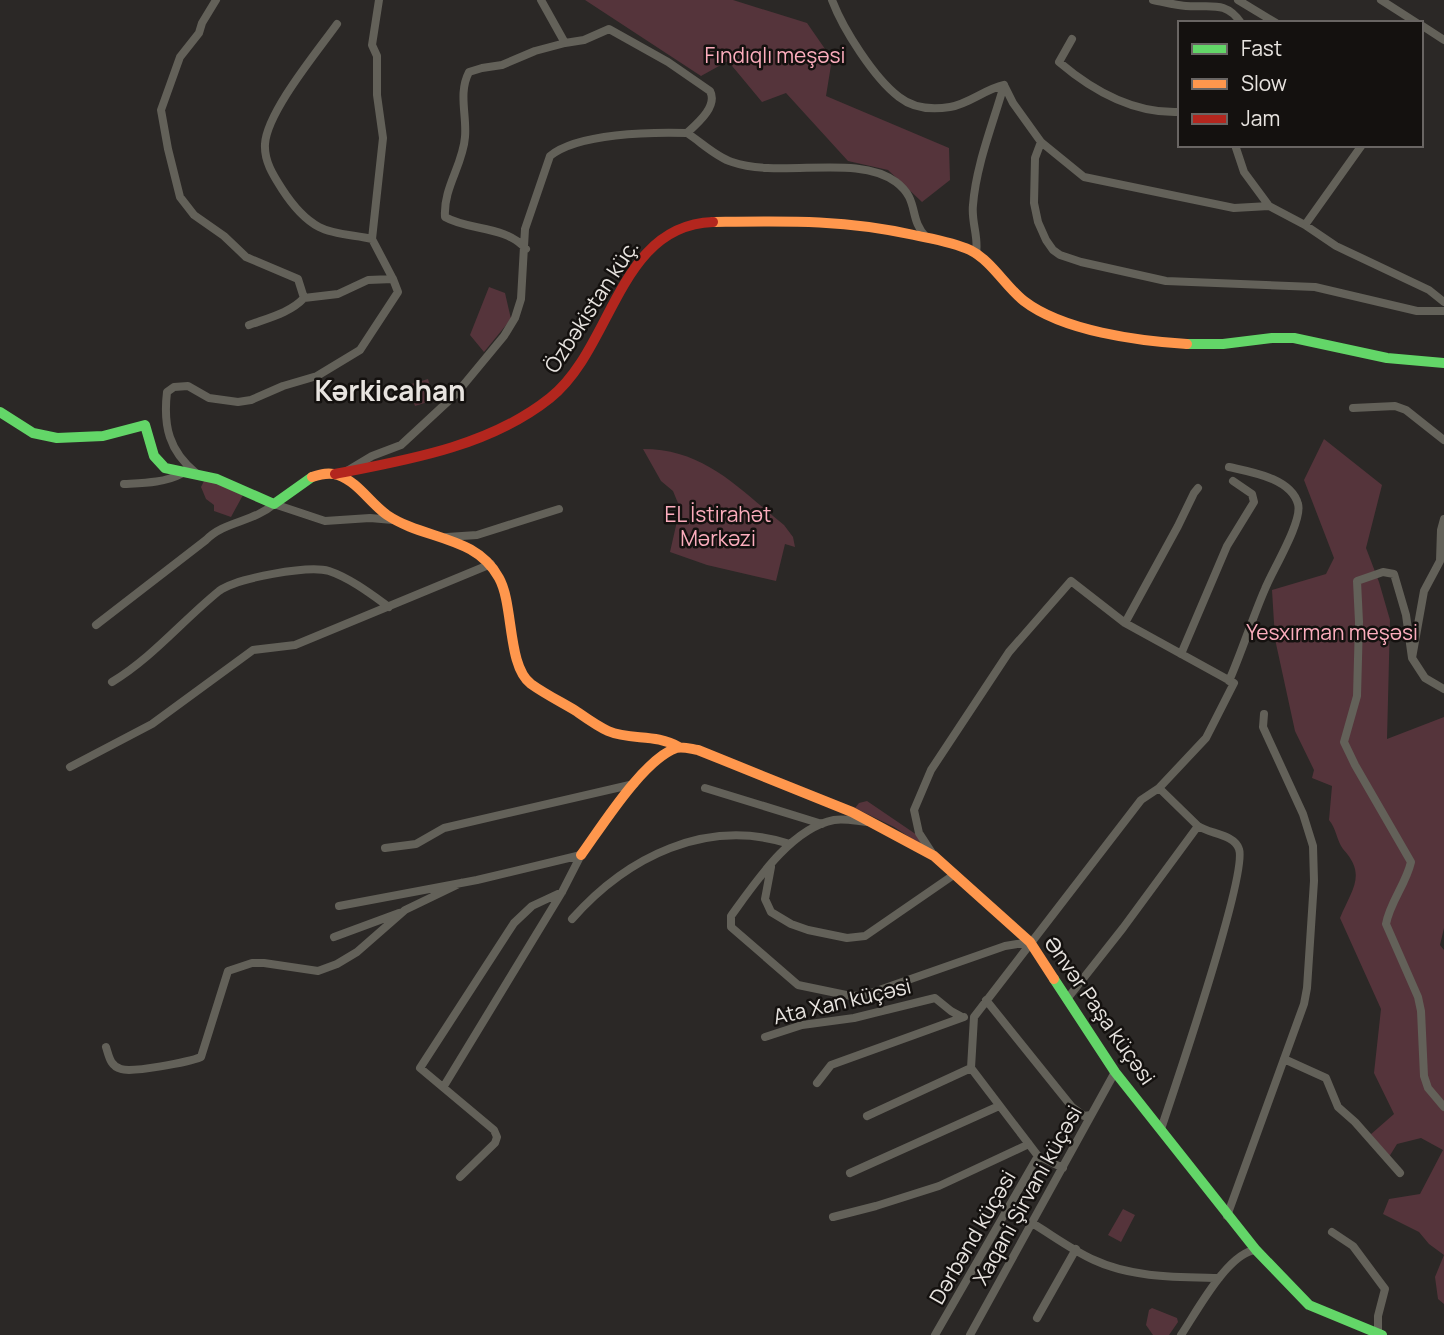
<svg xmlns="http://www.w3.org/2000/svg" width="1444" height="1335" font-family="Manrope,sans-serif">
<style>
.green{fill:#55343b}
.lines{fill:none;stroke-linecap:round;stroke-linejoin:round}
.street{stroke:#636159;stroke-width:8}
.fast{stroke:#63d668;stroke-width:10}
.slow{stroke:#ff974d;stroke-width:10}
.jam{stroke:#b3261e;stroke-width:10}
.labels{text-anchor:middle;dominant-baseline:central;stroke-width:5;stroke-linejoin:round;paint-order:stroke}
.park-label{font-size:21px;fill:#fcadbd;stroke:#14110f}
.street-label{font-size:21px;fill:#e8e4e0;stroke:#14110f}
.district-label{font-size:28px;font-weight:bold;fill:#e8e4e0;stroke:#14110f}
</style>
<rect width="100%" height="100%" fill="#2b2826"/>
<path class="green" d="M585 0H733L807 23 832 59 826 96 949 148 950 180 922 202 888 170 848 161 786 93 762 102 728 61 701 76Z
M489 287 505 293 511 319 484 352 470 335Z
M428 379 434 400 415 406 408 385Z
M1324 439 1382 485 1366 548 1379 582 1390 620 1387 739 1444 717V928L1440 945 1444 950V1304L1438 1299 1435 1277 1444 1255 1429 1244 1419 1232 1383 1214 1389 1199 1420 1194 1443 1150 1421 1138 1397 1144 1389 1157 1370 1135 1394 1114 1374 1073 1381 1009 1340 918C1352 889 1367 875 1343 849 1337 841 1336 828 1329 820L1332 786 1312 778 1314 770 1295 731 1275 639 1272 590 1326 574 1334 558 1304 480Z
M643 449C705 449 739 489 784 525L793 537 795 547 785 544 776 581 707 565 670 552 680 508 673 491 661 481Z
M205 479C218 482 230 490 243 495L231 517 214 511V505L206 499 201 487Z
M867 801 917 835 926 848 894 827 855 808 859 803Z
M1123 1209 1135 1215 1121 1242 1108 1235Z
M1152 1308 1177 1318 1178 1322 1169 1335H1153L1146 1325 1149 1310Z"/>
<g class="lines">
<path class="street" d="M216 0 202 23 199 33 180 57 161 110 168 149 180 197 194 215 224 236 246 257 298 279 304 298C290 313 268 318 249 325
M541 0 565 43 584 40 609 29 668 62 710 91C718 106 698 123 687 133
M832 0C843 29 874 78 899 97 913 108 932 110 950 107 969 104 985 89 1004 85
M1153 0C1164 2 1175 5 1186 6 1210 8 1226 0 1241 23
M1238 0 1276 23
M1381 0 1417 23
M337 24C317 52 267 112 265 144 264 161 273 175 282 189 291 203 304 219 319 227 334 235 355 235 372 239
M1421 25 1444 40
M1072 39 1059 62C1093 91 1134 114 1180 112
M1004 85 1013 103 1041 142 1084 177 1234 208 1269 206 1305 225 1336 246 1429 290 1444 302
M687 133C701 142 716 157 732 162 781 179 857 153 896 182 920 200 908 218 926 237
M1041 142 1035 158 1034 203 1038 222 1046 240 1053 250 1060 255 1081 262 1166 281 1315 287 1417 311H1444
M1235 145 1244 172 1269 206
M1305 225 1362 145
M526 249C505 225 469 231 445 217 443 188 463 165 465 137 467 115 458 93 469 72L482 68 502 65 535 51 565 43
M976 253C979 237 971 222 973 205 976 165 993 124 1004 85
M304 298 338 294 368 280 393 279
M1353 408 1395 406 1406 410 1444 440
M347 471 372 456 401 445 456 394 504 336 515 318 521 299 525 229 550 156C578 133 651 132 687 133
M196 473C169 451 163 426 167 392L174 387 188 386 209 398 238 402 251 400 283 386 317 376 360 350 398 292 393 279 372 239 383 138 377 95V56L372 45 379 0
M124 484C143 483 164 483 181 474
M1444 519 1441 530 1440 561 1424 591 1412 658 1425 678 1444 689
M447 537 477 535 559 509
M1125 623 1178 526 1194 493 1198 488
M96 625 206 540C224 521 254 522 274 504L325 521 370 518 393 520
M1181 654 1227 546 1254 502 1252 494 1233 481
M1412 658 1406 615 1394 574 1383 572 1357 581 1359 622 1357 696 1344 742 1355 765 1411 862C1406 884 1390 902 1386 924L1418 997 1421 1011 1424 1076 1428 1088 1444 1107
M1229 681C1242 651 1252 619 1265 589 1272 571 1303 521 1298 504 1291 478 1251 472 1229 467
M112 682C153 657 182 621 219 591 236 578 309 565 329 571 350 578 371 594 389 607
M70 767 152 724 253 650 295 645 491 564
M705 788 822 824
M867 822C856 821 844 818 834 820 791 828 755 883 731 916V927L798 985 851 996 865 995 1005 946 1030 942
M385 848 416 844 444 828 634 784
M932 853 919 833 914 810 931 770 1009 652 1071 581 1125 623 1234 683 1206 738 1159 788 1141 800 974 1017 971 1068 1038 1156 1063 1168
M771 867 765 899 771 912 791 924 808 930 847 938 865 936 955 874
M339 906 477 880 581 855
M572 919C627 857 706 817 790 844
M334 937 399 913
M1067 999 1123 928 1198 826 1159 788
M986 1000 1072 1107 1084 1116 1091 1115
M765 1037 802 1025 854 1018 935 998 951 1011 962 1017
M106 1047C109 1056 110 1066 121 1069 132 1073 189 1062 201 1057L228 971 252 963H264L318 971 337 964 357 952 405 910 461 883
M1284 1059 1326 1078 1338 1107 1355 1122 1400 1173
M817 1083 831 1065 964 1017
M444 1086 562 892 581 855
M867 1116 971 1068
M1161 1129C1174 1090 1248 874 1239 849 1234 834 1210 834 1198 826
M850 1173 999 1106
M460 1177 495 1143 497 1137 494 1130 420 1068 514 923 532 906 562 892
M1227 1216 1304 1004 1307 988 1314 881 1313 846 1303 814 1263 727 1264 714
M833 1217 876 1206 939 1186 1029 1144
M1032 1223C1052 1235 1072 1250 1094 1260 1132 1278 1178 1277 1219 1278
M1332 1232 1353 1246 1385 1289 1378 1316V1333
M1037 1318 1076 1249
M935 1335 1038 1156
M970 1335 1115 1072
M1181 1335C1196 1313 1228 1252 1256 1250"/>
<path class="fast" d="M1187 344H1223L1272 338H1294L1387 358 1444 363
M0 412 33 433 57 438 103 436 145 425 154 456 165 468 217 479 274 504 312 477
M1054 979 1115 1072 1256 1250 1309 1305 1382 1335"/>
<path class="slow" d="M713 222C783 221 844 219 914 235 933 239 953 242 970 250 992 261 1005 286 1024 301 1063 331 1138 341 1187 344
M312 477C321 474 329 472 338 475 358 482 370 503 387 515 424 540 476 535 499 578 514 605 507 666 531 684 545 694 561 702 576 711 586 718 597 726 608 731 631 741 655 733 679 747
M581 855C602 826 643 760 676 748 683 746 691 749 698 750L852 812 934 856 1030 942 1054 979"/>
<path class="jam" d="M335 474C408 460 490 446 550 398 613 348 618 225 713 222"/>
</g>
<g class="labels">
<g class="park-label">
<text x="775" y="55">Fındıqlı meşəsi</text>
<text x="718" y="514">EL İstirahət<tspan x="718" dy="24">Mərkəzi</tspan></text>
<text x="1332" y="632">Yesxırman meşəsi</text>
</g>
<g class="street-label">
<text transform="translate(591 306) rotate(-57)">Özbəkistan küç.</text>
<text transform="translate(842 1001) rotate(-13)">Ata Xan küçəsi</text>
<text transform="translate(1100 1010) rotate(55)">Ənvər Paşa küçəsi</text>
<text transform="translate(1027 1195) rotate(-61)">Xaqani Şirvani küçəsi</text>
<text transform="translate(972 1237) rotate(-60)">Dərbənd küçəsi</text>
</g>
<g class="district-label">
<text x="390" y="390">Kərkicahan</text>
</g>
</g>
<rect x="1178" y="21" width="245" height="126" fill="#14110f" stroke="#696563" stroke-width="2"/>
<rect x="1192" y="44" width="35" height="10" fill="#63d668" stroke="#696563" stroke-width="2"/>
<text x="1241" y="56" font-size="21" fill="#e8e4e0">Fast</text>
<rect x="1192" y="79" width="35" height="10" fill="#ff974d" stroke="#696563" stroke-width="2"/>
<text x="1241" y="91" font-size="21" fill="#e8e4e0">Slow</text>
<rect x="1192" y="114" width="35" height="10" fill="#b3261e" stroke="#696563" stroke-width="2"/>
<text x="1241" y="126" font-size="21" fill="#e8e4e0">Jam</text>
</svg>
